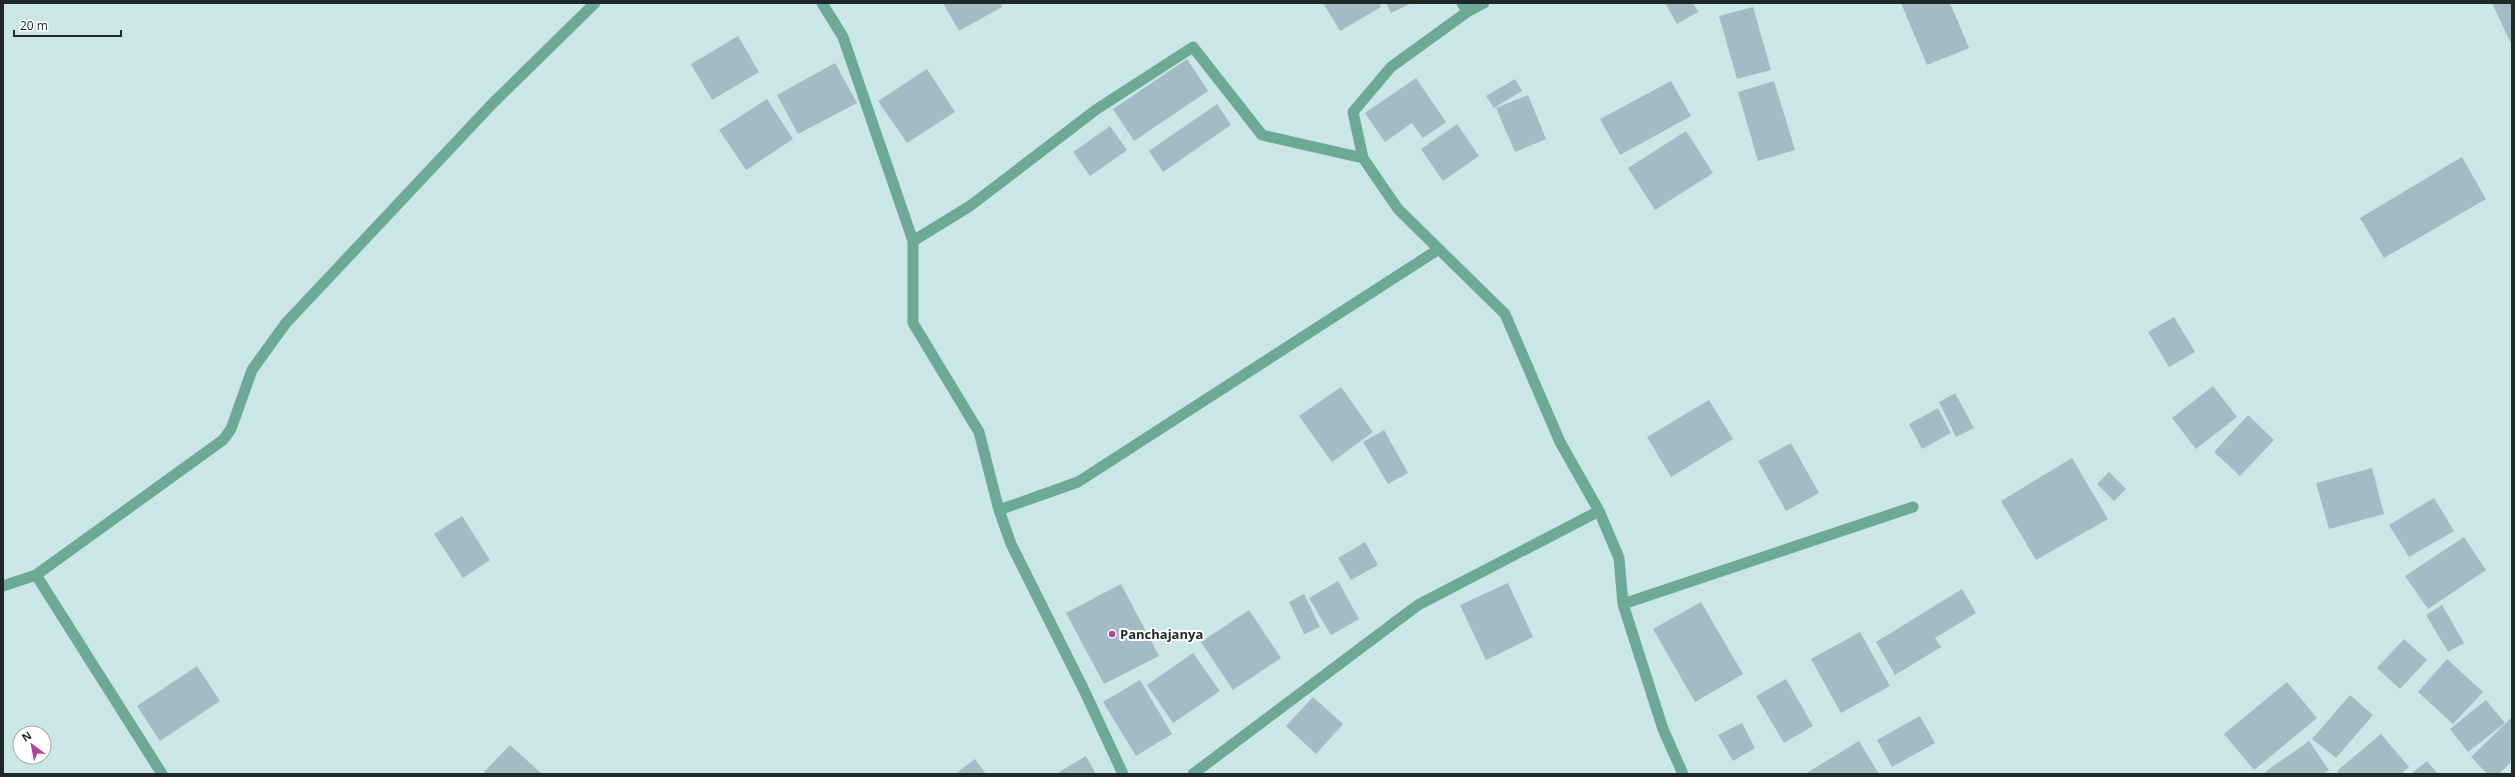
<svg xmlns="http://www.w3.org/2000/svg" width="2515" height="777" font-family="'Open Sans',sans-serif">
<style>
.building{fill:#a4bbc5}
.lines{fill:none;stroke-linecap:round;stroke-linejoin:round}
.minor{stroke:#6daa96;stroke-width:11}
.poi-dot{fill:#af419f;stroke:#fff;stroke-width:1.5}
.labels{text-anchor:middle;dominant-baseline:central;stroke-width:4;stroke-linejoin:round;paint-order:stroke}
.poi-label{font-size:13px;font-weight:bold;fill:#1e2828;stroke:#fff;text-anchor:start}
</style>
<rect width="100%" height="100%" fill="#cae6e7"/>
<path class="building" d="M943 3H1000L1002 7 959 31Z
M1323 3H1379L1381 7 1340 31Z
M1386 3H1412L1391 13Z
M1665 3H1693L1698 12 1677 24Z
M1901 3H1950L1969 48 1927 65Z
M2492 3H2512V46Z
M1753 7 1771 70 1737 79 1719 16Z
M738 36 759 72 712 100 691 64Z
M1187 59 1208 91 1134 141 1113 109Z
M835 63 857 103 798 134 777 95Z
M927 69 955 112 907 143 878 101Z
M1416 78 1446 122 1423 138 1412 123 1385 142 1365 113Z
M1515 79 1522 91 1494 108 1486 96Z
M1671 81 1691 116 1620 155 1600 119Z
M1774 81 1795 150 1758 161 1738 92Z
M1528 95 1546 139 1515 152 1496 108Z
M767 99 793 139 746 170 719 130Z
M1217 104 1231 125 1163 172 1149 151Z
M1457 124 1479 156 1443 181 1421 149Z
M1110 126 1127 150 1090 176 1073 152Z
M1686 131 1713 173 1655 210 1628 168Z
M2462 157 2486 199 2384 258 2360 218Z
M2174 317 2195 352 2169 367 2148 332Z
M2213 386 2237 417 2196 449 2172 418Z
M1341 387 1373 432 1332 462 1299 416Z
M1955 393 1974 428 1956 437 1939 402Z
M1709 400 1733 439 1671 477 1647 437Z
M1938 408 1951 433 1922 449 1909 424Z
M2248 415 2274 440 2240 476 2214 452Z
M1384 430 1408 473 1388 484 1363 442Z
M1791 443 1819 493 1786 511 1758 461Z
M2072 458 2108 519 2036 560 2001 501Z
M2372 468 2384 514 2329 529 2316 483Z
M2109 472 2126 489 2114 501 2097 484Z
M2434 498 2454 531 2409 557 2389 525Z
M462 516 490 560 463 578 434 534Z
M2464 537 2486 570 2428 609 2405 576Z
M1365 542 1378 565 1351 580 1338 558Z
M1338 581 1359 619 1331 635 1309 598Z
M1508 583 1533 637 1486 660 1460 605Z
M1121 584 1159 656 1104 684 1066 613Z
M1962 589 1976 613 1935 638 1941 647 1895 675 1876 642Z
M1304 594 1320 627 1304 634 1289 602Z
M1701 602 1743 674 1695 702 1653 629Z
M2442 605 2464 643 2448 652 2426 615Z
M1249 610 1281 658 1233 690 1201 642Z
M1860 632 1890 686 1841 713 1811 659Z
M2404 639 2427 660 2400 689 2377 668Z
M1193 653 1220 691 1173 723 1147 685Z
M2447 659 2483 692 2453 724 2418 692Z
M197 666 220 701 160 741 137 706Z
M1786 679 1813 726 1784 743 1756 696Z
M1140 680 1172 734 1136 756 1103 702Z
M2287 682 2317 718 2254 770 2224 734Z
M2350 695 2373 715 2336 758 2312 739Z
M1313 697 1343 724 1316 754 1286 726Z
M2486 700 2505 723 2468 752 2450 729Z
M1920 716 1935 743 1892 767 1877 740Z
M2512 717V761L2499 774H2487L2471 757Z
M1742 723 1755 748 1733 761 1718 735Z
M2381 734 2409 767 2401 774H2339L2337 771Z
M1859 741 1879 774H1805Z
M2309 741 2329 770 2323 774H2267L2265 772Z
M510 745 541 773 540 774H487L484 772Z
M1086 756 1096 774H1060L1059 772Z
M975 759 986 774H955Z
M2427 761 2438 774H2411Z"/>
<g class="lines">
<path class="minor" d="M822 3 843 37 913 241V323L979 432 999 510 1011 544 1084 690 1123 774
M1462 3 1467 12
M1484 3 1467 12 1391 67 1353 112 1363 158 1398 209 1505 314 1560 442 1599 511 1619 558 1623 604 1663 729 1683 774
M913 241 970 206 1097 109 1193 47 1262 135 1363 158
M999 510 1078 482 1439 249
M36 575 162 774
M3 586 36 575 223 440 231 429 252 370 286 323 492 104 595 3
M1623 604 1913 507
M1193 774 1418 605 1599 511"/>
</g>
<circle class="poi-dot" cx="1112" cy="634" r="4"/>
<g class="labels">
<g class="poi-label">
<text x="1120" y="634">Panchajanya</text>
</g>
</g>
<rect width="2515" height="777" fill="none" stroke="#1e2828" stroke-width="8"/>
<g transform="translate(32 745) rotate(328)"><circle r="19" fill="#ffffff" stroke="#a5a9a9"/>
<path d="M0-3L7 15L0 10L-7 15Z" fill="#af419f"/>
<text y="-6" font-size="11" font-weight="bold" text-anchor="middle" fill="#1e2828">N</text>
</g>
<path d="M14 30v6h107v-6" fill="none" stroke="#1e2828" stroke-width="2"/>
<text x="20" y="30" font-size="12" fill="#1e2828" stroke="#ffffff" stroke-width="3" paint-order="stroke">20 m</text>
</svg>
